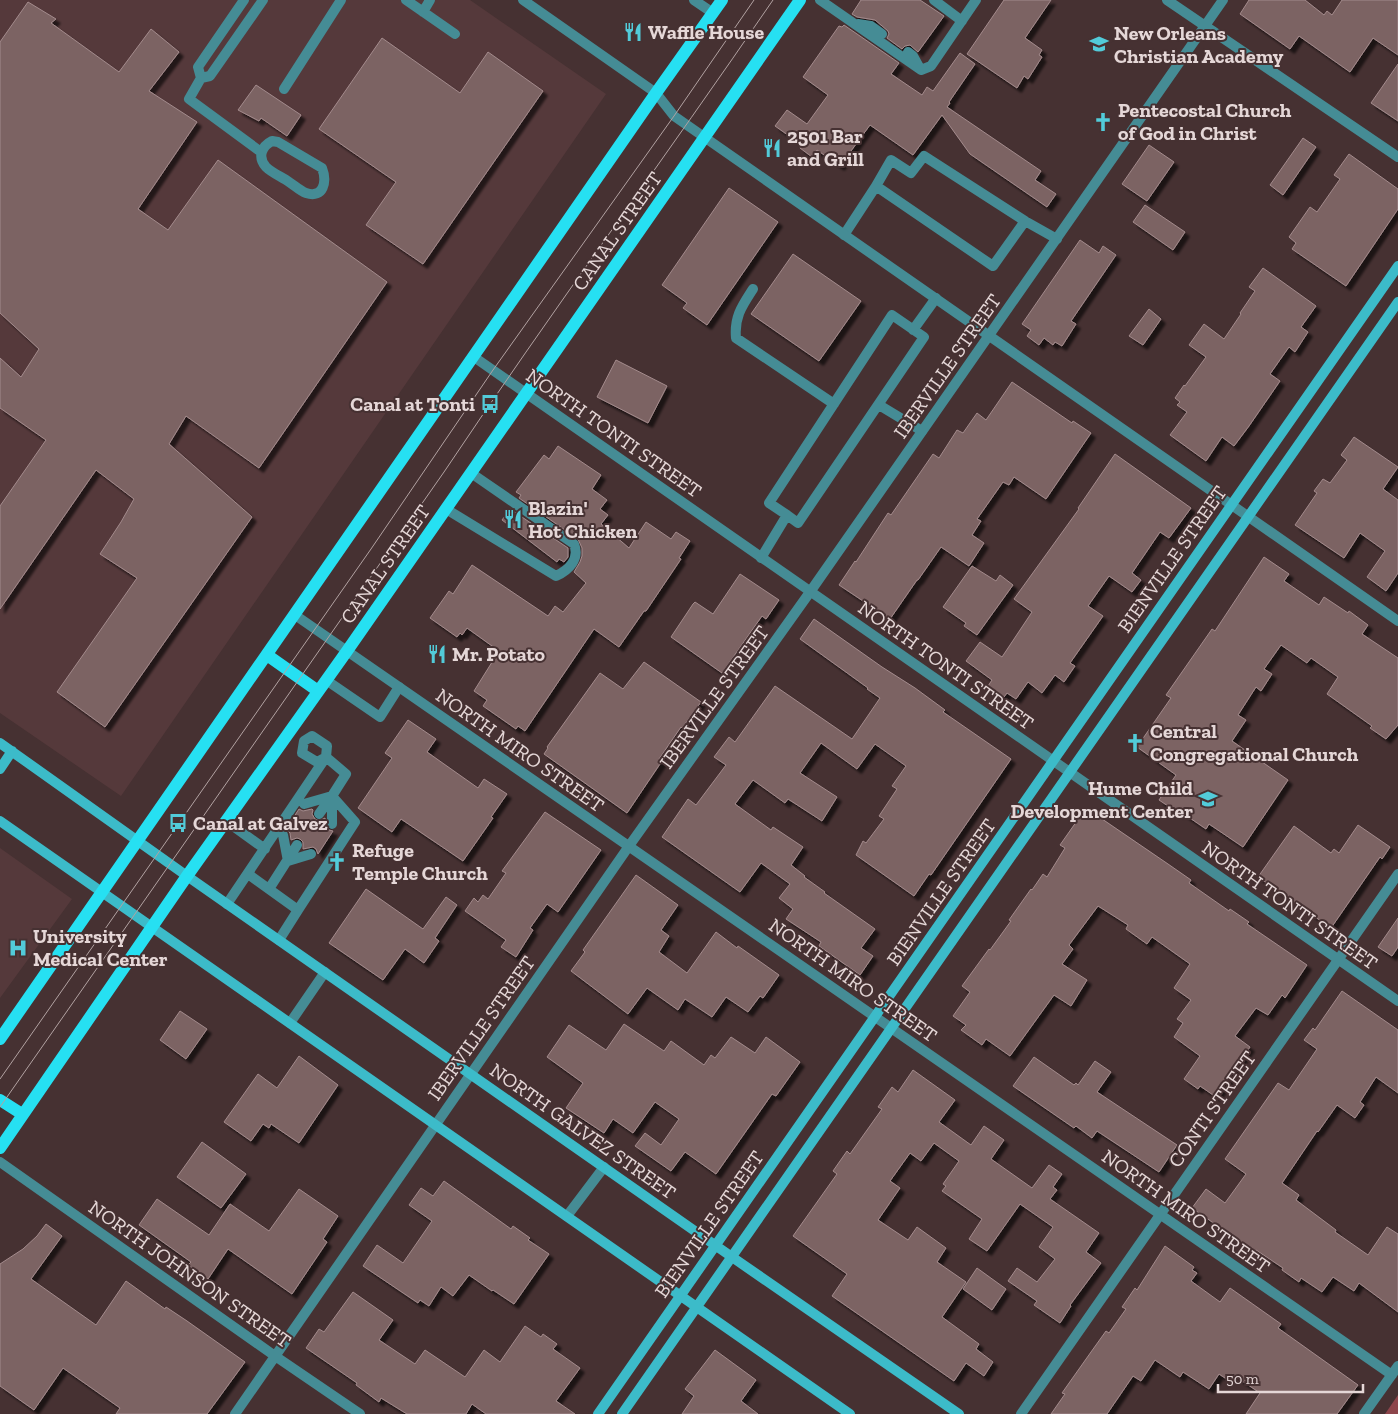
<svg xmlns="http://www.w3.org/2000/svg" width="1398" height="1414" font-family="'Zilla Slab',serif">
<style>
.built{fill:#55393b}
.green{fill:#8d454b}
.building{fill:#7b6364;stroke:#a48b8c;filter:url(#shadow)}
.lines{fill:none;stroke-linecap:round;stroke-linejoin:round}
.lane{stroke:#458c95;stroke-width:10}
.street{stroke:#458c95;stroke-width:10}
.secondary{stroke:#3cbbc9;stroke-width:10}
.primary{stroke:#26e0f2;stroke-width:12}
.tram{stroke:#b2a2a2;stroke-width:1}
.labels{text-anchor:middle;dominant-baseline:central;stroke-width:4;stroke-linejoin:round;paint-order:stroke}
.poi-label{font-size:20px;font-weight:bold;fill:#e5d7d7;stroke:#463132;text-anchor:start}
.street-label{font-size:20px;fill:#e5d7d7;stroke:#463132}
</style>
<defs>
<filter id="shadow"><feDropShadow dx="4.5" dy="4.5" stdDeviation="1" flood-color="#0009"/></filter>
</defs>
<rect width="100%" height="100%" fill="#463132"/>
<path class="built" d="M0 0H470L606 94 121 796 0 713Z
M0 848 72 899 0 998Z"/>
<path class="green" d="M1398 1395V1414H1385Z"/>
<path class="building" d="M861 0H920L944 16 918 52 910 45 905 46 902 49 887 38 889 34 888 31 875 20 857 17 852 14Z
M1004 0H1051L1025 38 1042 50 1039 55 1042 57 1028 79 1024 76 1017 88 967 54Z
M1249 0H1305L1324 15 1327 11 1332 15 1342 0H1398V55L1373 38 1350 72 1299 36 1290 49 1240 14Z
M28 2 56 19 51 23 119 72 151 29 179 52 149 91 197 122 138 209 168 230 218 160 387 282 259 468 186 416 169 444 252 517 105 727 57 692 137 578 100 554 121 522 134 499 96 470 0 609V506L46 440 0 408V358L21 377 39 349 0 313V42Z
M844 25 899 63 891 74 922 95 927 87 933 91 960 53 975 64 949 102 950 103 947 107 1041 171 1035 180 1056 194 1047 207 970 154 942 115 913 155 870 125 840 166 817 150 812 157 800 148 802 145 775 126 787 110 807 124 828 95 803 77 839 26 842 27Z
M382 38 460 93 488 52 543 91 423 264 366 225 396 182 319 129Z
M1398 64V121L1371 103Z
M256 85 301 115 287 136 261 118 259 121 238 110Z
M1303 138 1316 147 1283 195 1270 185Z
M1149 145 1174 162 1147 201 1122 184Z
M1349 154 1398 189V209L1346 286 1292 249 1296 243 1289 237 1310 207 1317 212 1340 179 1334 175Z
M729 188 778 222 707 325 683 308 687 303 662 285Z
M1145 205 1185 232 1173 250 1133 222Z
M1080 240 1099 253 1103 246 1116 255 1071 321 1076 324 1062 346 1055 342 1053 345 1044 338 1039 345 1027 336 1031 330 1022 324Z
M793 254 861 301 819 361 751 314Z
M1263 268 1316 306 1301 327 1308 332 1295 352 1289 347 1270 374 1280 381 1249 426 1234 446 1222 437 1206 461 1170 435 1187 412 1177 405 1180 402 1175 398 1184 385 1185 386 1206 357 1189 345 1204 324 1224 339 1241 314 1240 313 1255 291 1249 287Z
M1149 309 1161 319 1143 345 1129 336Z
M616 360 667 386 648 423 597 397Z
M1012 382 1072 423 1073 421 1091 433 1046 499 1014 477 1009 485 1003 482 977 519 981 521 972 535 984 543 969 566 941 547 918 580H917L890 619 839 585 855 561 856 562 888 513 891 515 933 454 939 458 957 430 963 433 977 413 986 420Z
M1354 437 1398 467 1383 489 1398 500V573L1386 591 1367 577 1385 551 1360 533 1344 558 1295 525 1317 493 1314 491 1323 479 1330 483 1347 460 1341 455Z
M558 446 601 475 592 489 607 500 600 509 608 515 601 524 629 548 646 522 671 539 676 532 690 541 679 558 681 559 646 611H644L619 647 594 629 525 731 518 726 516 729 483 706 487 700 474 691 499 651 467 628 462 635 460 633 457 637 430 618 449 591 453 594 472 565 548 616 555 606 563 612 586 583 574 572 580 562 582 556V548L578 539 519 498 521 495 516 492 544 455 549 459Z
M1115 454 1191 508 1169 538 1160 532 1132 573 1141 580 1132 592 1109 576 1088 606 1103 616 1070 663 1075 666 1064 682 1055 675 1042 693 1028 682 1016 699 1007 693 1004 697 988 686 992 680 966 661 980 642 1002 657 1032 612 1014 599 1079 509 1078 508Z
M510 509 568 548V557L564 562 559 559 557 562 502 520Z
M1264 557 1289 574 1284 581 1319 605 1324 597 1348 613 1349 611 1368 625 1362 634 1398 658V725L1386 739 1370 728 1372 726 1327 694 1338 677 1311 658 1307 663 1281 645 1264 669 1272 674 1261 691 1256 687 1238 715 1246 720 1232 741 1288 780 1243 847 1209 824 1206 829 1181 812 1180 814 1159 800 1176 775 1137 747 1171 698 1166 695 1212 629 1215 631Z
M972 566 996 581 1000 575 1013 585 977 635 964 626 966 623 943 607Z
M740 574 779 600 766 619 762 616 722 673 671 637 693 604 695 602 713 614Z
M814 619 882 667 915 688 945 710 943 712 1011 759 931 875 929 874 914 896 856 855 863 841 866 843 884 819 879 816 897 789 892 786 906 766 875 744 857 769 821 743 800 773 837 797 822 821 788 799 785 803 753 780 735 804 771 830 773 827 803 847 791 865 805 876 804 877 825 892 824 893 875 929 861 948 873 956 860 975 819 946 821 942 786 919 793 909 779 898 790 884 761 863 740 892 662 837 688 799 696 805 726 765 714 757 729 737 735 742 775 686 852 739 880 698 867 689 868 688 800 639Z
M644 662 701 702 682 728 681 727 659 759 662 761 627 813 544 754 548 748 547 747 600 673 623 689Z
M408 720 436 739 427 752 478 788 484 779 507 794 491 817 493 818 463 861 401 819 392 832 358 808 392 758 385 753Z
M1086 808 1168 864 1191 880 1189 883 1229 911 1230 909 1249 922 1247 924 1307 965 1285 998 1282 995 1268 1015 1256 1008 1235 1036 1250 1047 1216 1097 1200 1086 1198 1089 1184 1079 1200 1056 1174 1037 1183 1023 1177 1019 1191 1000 1174 988 1190 964 1152 937 1147 944 1126 929 1128 925 1098 906 1069 945 1073 949 1062 964 1087 980 1071 1006 1054 995 1010 1056 986 1039 982 1045 961 1030 966 1025 953 1016 970 992 962 986 989 949 990 950 1011 921 1009 920 1031 889 1032 890 1043 874 1047 877 1065 848 1060 845Z
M299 809 303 811 312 809 313 810 312 814 315 819 319 821 325 818 326 828 329 830 333 831 318 854 316 849 313 847 303 849V842L300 839 297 838 291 840 290 833 286 829Z
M545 812 601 850 558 912 547 904 530 928 533 930 516 957 501 947 506 940 465 911 474 898 478 902 483 895 488 899 506 873 502 871Z
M1358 825 1390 847 1382 859 1380 857 1331 928 1258 877 1294 826 1331 853 1334 849 1339 853Z
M636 875 678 905 661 930 669 936 659 952 687 973 716 932 737 948 738 946 779 975 763 998 760 996 748 1012 726 997 712 1017 685 999 678 1010 647 988 628 1014 571 971 585 952 583 950Z
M366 889 423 929 446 897 457 905 435 938 439 941 424 963 405 949 383 980 329 943Z
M1398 918V947L1392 956 1378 947Z
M1342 991 1398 1030V1093L1376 1077 1360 1102 1364 1105 1355 1118 1337 1105 1318 1132 1317 1131 1282 1183 1299 1195 1296 1200 1336 1230 1335 1232 1368 1255 1387 1227 1398 1234V1312L1359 1283 1354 1291 1333 1277 1322 1292 1301 1278 1299 1282 1282 1270 1283 1268 1256 1250 1255 1252 1192 1208 1206 1189 1225 1203 1246 1174 1225 1159 1278 1083 1289 1090 1317 1049 1304 1040 1313 1028 1315 1030Z
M180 1011 207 1029 186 1059 160 1040Z
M624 1024 664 1051 671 1041 704 1065 711 1055 715 1058 731 1037 755 1053 766 1037 800 1062 776 1096 772 1094 716 1174 685 1152 671 1171 635 1146 645 1133 661 1145 679 1119 655 1102 633 1133 613 1119 604 1133 566 1108 583 1083 547 1057 569 1025 606 1050Z
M299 1056 338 1085 299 1143 271 1124 269 1128 263 1124 251 1141 224 1122 258 1074 277 1088Z
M1034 1057 1074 1085 1076 1083 1078 1085 1095 1061 1111 1072 1097 1092 1177 1145 1159 1172 1097 1131 1092 1138 1076 1126 1074 1128 1013 1086Z
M913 1070 955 1100 939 1122 971 1145 984 1126 1004 1140 991 1159 1032 1188 1049 1165 1062 1174 1053 1187 1057 1190 1050 1199 1099 1233 1086 1252 1101 1263 1070 1305 1071 1306 1060 1323 1034 1305 1037 1301 1008 1281 1017 1268 1037 1282 1055 1259 1039 1247 1053 1227 1020 1204 987 1251 969 1239 982 1219 942 1191 946 1186 943 1184 959 1161 934 1143 921 1161 910 1153 890 1181 900 1188 878 1220 908 1240 917 1227 946 1248 937 1262 966 1282 942 1317 979 1344 976 1349 993 1362 984 1376 966 1363 954 1381 832 1296 847 1274 793 1236 837 1174 833 1171 847 1151 850 1154 882 1109 878 1107 892 1087 898 1092Z
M202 1142 246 1174 221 1208 177 1177Z
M444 1181 511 1229 513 1226 530 1238 528 1240 549 1254 514 1304 493 1290 492 1291 469 1275 453 1296 441 1287 429 1306 420 1300 418 1303 363 1266 377 1245 403 1263 432 1221 409 1205 421 1188 433 1196Z
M299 1189 338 1216 323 1239 327 1242 292 1294 228 1249 208 1279 188 1265 191 1262 139 1225 157 1199 209 1235 230 1204 269 1231Z
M46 1224 62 1236 31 1279 96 1325 126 1281 165 1309 166 1307 187 1321 245 1362 207 1414H116L120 1408 63 1368 34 1410 0 1386V1264L23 1249 37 1236Z
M1165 1246 1194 1267 1192 1270 1197 1273 1191 1281 1220 1302 1230 1288 1281 1324 1278 1328 1358 1385 1337 1414H1246L1260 1393 1232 1374 1228 1380 1219 1374 1209 1389 1183 1372 1180 1377 1155 1360 1141 1381 1133 1376 1107 1414H1051L1065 1394 1062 1393 1091 1352 1106 1331 1109 1333 1126 1309 1122 1307 1135 1288 1137 1290Z
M977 1268 1006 1289 992 1310 963 1289Z
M353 1292 393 1320 379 1340 415 1364 425 1350 465 1377 484 1350 500 1362 525 1326 541 1337 543 1334 557 1344 553 1349 580 1368 556 1401 575 1414H486L472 1404 466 1414H407L381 1398 379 1402 356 1385 357 1383 306 1348 319 1329 324 1332Z
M715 1350 756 1380 741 1401 758 1414H682L694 1396 685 1389Z"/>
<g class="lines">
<path class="lane" d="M244 0 198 67 201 78 210 76 263 0
M406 0 455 34
M694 0 713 13
M820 0 921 70
M934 0 962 21
M423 12 430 0
M858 24 871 26 882 34
M908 52 913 56 919 67
M921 70 931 66 976 0
M201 78 189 99 261 152
M284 89 341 0
M272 141 278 142 322 168C327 181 324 199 306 193 300 191 294 185 289 182 282 177 272 173 266 167 257 157 262 146 272 141Z
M876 186 891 160 911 173 924 156 1025 221
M844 235 876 186 993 266 1025 221 1057 239
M753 289C742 306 734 317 736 338L834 404
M913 330 936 298
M879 405 922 431
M446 509 556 576C569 570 580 559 574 544L471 473
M761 558 787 515 798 523 924 337 892 315 769 503 787 515
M326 680 380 717 399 687
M332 796V824
M304 804 332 796
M319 814 332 796
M226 821 265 849
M283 835 288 861 311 854
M248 874 298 910 355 822 332 796 346 774 326 757
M269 889 297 845
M227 904 326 757 327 746 312 736 304 741 302 753 317 762 326 757
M279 940 298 910
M290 1023 325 972
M567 1216 604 1167"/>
<path class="street" d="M523 0 656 93 674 116 1398 621
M1167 0 1398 157
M474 357 1398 1001
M295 615 1392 1375
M0 1162 275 1356 360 1414
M235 1414 629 846 810 592 1223 0
M1021 1414 1398 874
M1364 1414 1398 1366"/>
<path class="secondary" d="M0 743 187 876 732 1257 959 1414
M0 769 12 751
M0 821 850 1414
M598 1414 1398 266
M622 1414 1398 302"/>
<path class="primary" d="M267 655 318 691
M0 1039 656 93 722 0
M0 1100 22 1114
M0 1148 187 876 347 651 800 0"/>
<path class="tram" d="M0 1079 371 549 493 370 674 116 754 0
M0 1107 444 472C551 312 665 158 773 0"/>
</g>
<defs>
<g id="restaurant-bare" transform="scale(1.5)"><path d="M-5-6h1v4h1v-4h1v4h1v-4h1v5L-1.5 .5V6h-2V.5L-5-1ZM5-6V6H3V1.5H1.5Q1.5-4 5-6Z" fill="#52cbd9" stroke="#463132" stroke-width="2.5" paint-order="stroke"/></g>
<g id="school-bare" transform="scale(1.5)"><path d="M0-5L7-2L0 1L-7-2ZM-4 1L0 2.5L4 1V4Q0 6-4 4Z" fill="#52cbd9" stroke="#463132" stroke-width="2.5" paint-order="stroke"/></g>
<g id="church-bare" transform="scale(1.5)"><path d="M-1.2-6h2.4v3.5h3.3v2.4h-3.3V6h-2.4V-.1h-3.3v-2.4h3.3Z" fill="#52cbd9" stroke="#463132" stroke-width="2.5" paint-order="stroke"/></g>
<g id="bus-bare" transform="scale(1.5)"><path d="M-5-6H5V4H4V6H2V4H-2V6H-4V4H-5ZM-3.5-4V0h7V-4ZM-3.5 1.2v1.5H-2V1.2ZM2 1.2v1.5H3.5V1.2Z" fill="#52cbd9" stroke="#463132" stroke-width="2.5" paint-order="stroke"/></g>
<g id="hospital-bare" transform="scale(1.5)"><path d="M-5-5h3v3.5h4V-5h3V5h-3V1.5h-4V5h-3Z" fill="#52cbd9" stroke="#463132" stroke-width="2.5" paint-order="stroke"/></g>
</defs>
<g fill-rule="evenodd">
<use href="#restaurant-bare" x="633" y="32"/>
<use href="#school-bare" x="1099" y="44"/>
<use href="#church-bare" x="1103" y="122"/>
<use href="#restaurant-bare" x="772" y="148"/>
<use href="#bus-bare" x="490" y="404"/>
<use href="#restaurant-bare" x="513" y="519"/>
<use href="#restaurant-bare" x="437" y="654"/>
<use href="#church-bare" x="1135" y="743"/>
<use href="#school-bare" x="1208" y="799"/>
<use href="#bus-bare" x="178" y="823"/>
<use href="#church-bare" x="337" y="862"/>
<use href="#hospital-bare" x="18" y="948"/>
</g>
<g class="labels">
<g class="poi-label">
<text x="648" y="32">Waffle House</text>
<text x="1114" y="33">New Orleans<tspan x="1114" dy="23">Christian Academy</tspan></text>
<text x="1118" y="110">Pentecostal Church<tspan x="1118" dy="23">of God in Christ</tspan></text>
<text x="787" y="136">2501 Bar<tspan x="787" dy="23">and Grill</tspan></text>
<text x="475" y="404" text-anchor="end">Canal at Tonti</text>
<text x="528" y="508">Blazin'<tspan x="528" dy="23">Hot Chicken</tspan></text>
<text x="452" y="654">Mr. Potato</text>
<text x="1150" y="731">Central<tspan x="1150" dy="23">Congregational Church</tspan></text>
<text x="1193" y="788" text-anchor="end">Hume Child<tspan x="1193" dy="23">Development Center</tspan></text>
<text x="193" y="823">Canal at Galvez</text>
<text x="352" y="850">Refuge<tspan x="352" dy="23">Temple Church</tspan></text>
<text x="33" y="936">University<tspan x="33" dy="23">Medical Center</tspan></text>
</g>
<g class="street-label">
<text transform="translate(617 231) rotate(-55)">CANAL STREET</text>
<text transform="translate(947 366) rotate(-55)">IBERVILLE STREET</text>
<text transform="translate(614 433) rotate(35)">NORTH TONTI STREET</text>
<text transform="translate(1172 559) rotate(-55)">BIENVILLE STREET</text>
<text transform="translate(385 564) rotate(-55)">CANAL STREET</text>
<text transform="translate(946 665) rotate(35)">NORTH TONTI STREET</text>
<text transform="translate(714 697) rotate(-54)">IBERVILLE STREET</text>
<text transform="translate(520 750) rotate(35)">NORTH MIRO STREET</text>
<text transform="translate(941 892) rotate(-55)">BIENVILLE STREET</text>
<text transform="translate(1290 905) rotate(35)">NORTH TONTI STREET</text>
<text transform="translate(853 980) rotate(35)">NORTH MIRO STREET</text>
<text transform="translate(481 1028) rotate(-55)">IBERVILLE STREET</text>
<text transform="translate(1212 1109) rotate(-55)">CONTI STREET</text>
<text transform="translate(583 1131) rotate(35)">NORTH GALVEZ STREET</text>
<text transform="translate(1186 1211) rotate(35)">NORTH MIRO STREET</text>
<text transform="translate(709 1224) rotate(-55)">BIENVILLE STREET</text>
<text transform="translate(190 1274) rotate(35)">NORTH JOHNSON STREET</text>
</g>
</g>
<path d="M1218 1384v8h145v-8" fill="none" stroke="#e5d7d7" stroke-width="2.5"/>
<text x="1226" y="1384" font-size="15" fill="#e5d7d7" stroke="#463132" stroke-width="4" paint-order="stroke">50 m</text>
</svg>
